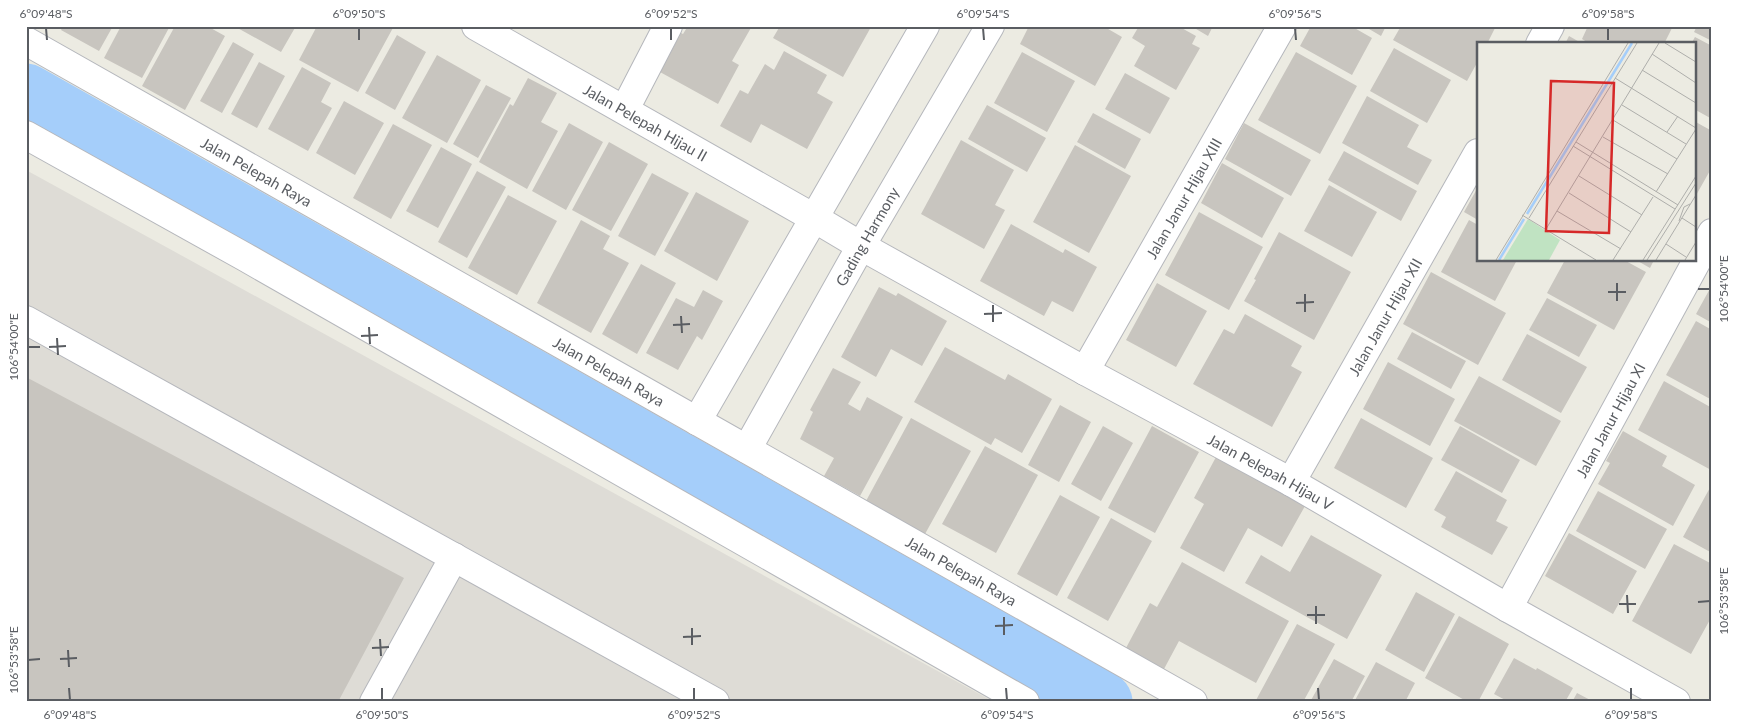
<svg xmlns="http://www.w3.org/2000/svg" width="1738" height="728" font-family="Lato,sans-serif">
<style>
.industrial{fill:#dedcd6}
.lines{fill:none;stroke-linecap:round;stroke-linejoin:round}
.river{stroke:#a5cefa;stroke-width:61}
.building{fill:#c8c5bf}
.minor-casing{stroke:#b5b7bc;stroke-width:30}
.minor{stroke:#fff;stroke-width:28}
.ticks{fill:none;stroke:#5a5d62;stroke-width:2}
.labels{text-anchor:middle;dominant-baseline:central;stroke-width:4.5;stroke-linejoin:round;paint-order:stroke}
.street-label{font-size:15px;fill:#5a5d62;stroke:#fff}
.inset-river{fill:none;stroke:#a5cefa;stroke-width:2.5}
.inset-road{fill:none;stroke:#aeaeab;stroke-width:1}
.view{fill:#d62828;fill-opacity:0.15;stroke:#d62828;stroke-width:2.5}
.inset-edge{fill:none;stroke:#5a5d62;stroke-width:2.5}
.neatline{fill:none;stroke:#5a5d62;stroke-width:2}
.ticks-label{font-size:12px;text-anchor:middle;fill:#5a5d62}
</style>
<rect width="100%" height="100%" fill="#ecebe2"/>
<path class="industrial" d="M26 170 994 702H26Z"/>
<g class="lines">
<path class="river" d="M26 94 1102 702"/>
</g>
<path class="building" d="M63 26H113L99 51 61 30Z
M121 26H170L142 78 104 58Z
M175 26H207L225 36 185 110 142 86Z
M234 26H296L281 52Z
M317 26H394L358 92 299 60Z
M688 26H752L732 61 739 65 718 104 660 72 681 33 683 34Z
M780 26H869L871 27 843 77 773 38Z
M1029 26H1103L1122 37 1095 86 1020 44Z
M1139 26H1178L1196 36 1192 44 1200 48 1176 90 1134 66 1145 46 1132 38Z
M1191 26H1213L1208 36Z
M1311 26H1351L1372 38 1352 75 1300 46Z
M1364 26H1386L1381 36Z
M1401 26H1496L1487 44H1478V61L1467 81 1393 40Z
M1588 26H1673L1664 44H1590L1582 39Z
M1697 26H1712V41L1694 32Z
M397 35 426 52 395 110 365 93Z
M1569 36 1583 44H1565Z
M1695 37 1712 46V119L1694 109V44H1691Z
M233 42 254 54 222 113 200 101Z
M1394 48 1451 80 1427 123 1370 91Z
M784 51 827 75 817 93 833 102 807 149 761 124 751 143 720 126 740 90 748 94 765 64 774 70Z
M1022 52 1075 81 1047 132 994 103Z
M1296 52 1357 86 1320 154 1258 120Z
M437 55 481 80 447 143 402 118Z
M259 62 285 76 257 128 231 114Z
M302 67 331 83 321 102 332 108 308 151 268 129Z
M1125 73 1170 98 1150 134 1105 109Z
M528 78 557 93 541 122 558 131 527 189 479 162 510 104 513 106Z
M486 85 511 98 478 158 453 144Z
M1367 96 1419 125 1407 147 1432 160 1418 185 1342 143Z
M344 101 384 123 355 175 316 153Z
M987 105 1046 138 1027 172 968 139Z
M1093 113 1141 139 1125 169 1077 142Z
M1694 121 1712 131V167L1694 199Z
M569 123 603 142 566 210 532 191Z
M1244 123 1311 160 1291 196 1225 159Z
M393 124 432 145 391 219 353 198Z
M961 140 1014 170 995 205 1005 210 984 249 921 214Z
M609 142 648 164 611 231 572 210Z
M1075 145 1131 176 1089 253 1033 222Z
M441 147 472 164 438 228 406 211Z
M1344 151 1417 191 1401 221 1328 180Z
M1222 163 1284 198 1262 238 1201 203Z
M477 171 506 187 467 258 438 242Z
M652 173 689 193 655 256 618 236Z
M1329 185 1377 212 1352 257 1304 231Z
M1478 187V220L1464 212Z
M696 192 749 221 717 281 664 251Z
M508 195 557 221 517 295 468 268Z
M1199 212 1263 247 1229 310 1165 275Z
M581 220 610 236 603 249 629 263 591 333 537 303Z
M1469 220 1478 225V260H1517L1495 301 1441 272Z
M1011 224 1063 253 1065 249 1097 267 1073 312 1052 301 1044 316 980 281Z
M1279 232 1351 272 1314 340 1244 301 1256 280 1254 279Z
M1565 260H1624L1646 272 1614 330 1547 293Z
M1636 260H1654L1650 268Z
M641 264 676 283 637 354 602 334Z
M1431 272 1506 313 1478 365 1403 324Z
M1157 283 1207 311 1176 367 1126 340Z
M1712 285V323L1696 314Z
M879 287 896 296 898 293 947 321 922 366 891 349 876 377 841 357Z
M703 290 723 301 702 340 697 336 678 370 646 353 676 298 694 307Z
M1547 298 1597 325 1579 357 1529 330Z
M1245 314 1302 346 1291 366 1302 372 1272 427 1193 384 1224 329 1234 334Z
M1696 321 1712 330V400L1666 375Z
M1412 332 1466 361 1451 389 1397 359Z
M1527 334 1587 367 1561 413 1502 380Z
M945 347 1005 380 1008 374 1052 399 1022 453 995 438 991 445 914 402Z
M1388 362 1455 399 1430 446 1363 409Z
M833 368 861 382 848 404 860 411 867 397 903 417 860 496 824 476 834 458 800 439 813 412 810 410Z
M1479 376 1561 421 1536 466 1454 421Z
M26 377 404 578 338 702H26Z
M1664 381 1712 408 1711 470 1638 430Z
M1060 405 1091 422 1059 482 1028 465Z
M911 418 971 451 925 534 866 501Z
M1361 418 1433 458 1406 508 1334 468Z
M1103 426 1133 443 1101 501 1071 484Z
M1152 426 1199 452 1155 533 1108 508Z
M1460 426 1520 460 1502 493 1441 460Z
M1623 431 1667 456 1662 466 1695 485 1673 526 1598 484 1610 463 1606 461Z
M985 446 1038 475 996 553 942 524Z
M1216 457 1305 506 1282 547 1248 528 1224 572 1180 548 1204 504 1194 498Z
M1456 471 1507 500 1496 521 1508 527 1492 555 1441 527 1446 517 1434 510Z
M1712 484V553L1683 537Z
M1598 491 1667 529 1645 569 1576 531Z
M1060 495 1100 517 1057 596 1017 574Z
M1111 518 1152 541 1108 621 1067 598Z
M1569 533 1637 571 1613 614 1545 576Z
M1311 535 1382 575 1347 639 1245 583 1261 555 1290 572Z
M1674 544 1712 564V616L1691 654 1632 621Z
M1182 562 1289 621 1256 683 1179 641 1164 669 1126 648 1150 603 1157 607Z
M1416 592 1455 614 1424 672 1385 650Z
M1459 616 1509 644 1478 702H1468L1425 678Z
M1297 624 1335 644 1303 702H1255Z
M1514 658 1536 670 1537 668 1573 688 1565 702H1509L1494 694Z
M1334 659 1365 676 1351 702H1310Z
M1376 662 1415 683 1405 702H1354Z
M1577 693 1594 702H1572Z"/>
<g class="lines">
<g class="minor-casing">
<g id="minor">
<path id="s1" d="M476 26 814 218 861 246 1085 371 1291 482 1508 608 1676 702"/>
<path id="s2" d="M26 41 1193 702"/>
<path d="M1540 44 1550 26"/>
<path d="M625 109 668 26"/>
<path d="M26 135 245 257 1025 702"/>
<path d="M26 320 715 702"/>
<path id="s3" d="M1085 371 1282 26"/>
<path d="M697 421 925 26"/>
<path id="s4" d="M747 449 861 246 990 26"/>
<path id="s5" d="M1291 482 1478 153"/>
<path id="s6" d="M1508 608 1712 233"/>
<path d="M374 702 454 557"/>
</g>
</g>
<use href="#minor" class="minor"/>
</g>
<path class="ticks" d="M46 28 47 40M359 28V40M671 28V40M983 28 984 40M1295 28 1296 40M1608 28V40M1617 283V301M1698 289H1710M1608 292H1626M1305 294V312M1296 303 1314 302M993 305V322M984 314 1002 313M681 316 682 333M673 325 690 324M369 327 370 344M361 336 378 335M57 338 58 355M28 347H40M49 347 66 346M1627 595 1628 613M1698 602 1710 601M1619 604H1636M1316 606V624M1307 615H1325M1004 617V635M995 626 1013 625M692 628V645M683 637 701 636M380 639 381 656M372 648 389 647M68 650 69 667M60 659 77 658M28 660 40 659M69 688 70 700M382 688V700M694 688V700M1006 688 1007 700M1318 688 1319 700M1631 688V700"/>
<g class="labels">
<g class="street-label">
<text stroke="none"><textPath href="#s1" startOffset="195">Jalan Pelepah Hijau II</textPath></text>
<text stroke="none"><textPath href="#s2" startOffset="265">Jalan Pelepah Raya</textPath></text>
<text stroke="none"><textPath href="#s3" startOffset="199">Jalan Janur Hijau XIII</textPath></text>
<text stroke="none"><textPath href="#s4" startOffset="244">Gading Harmony</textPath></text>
<text stroke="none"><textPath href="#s5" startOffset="190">Jalan Janur Hijau XII</textPath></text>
<text stroke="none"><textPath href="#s2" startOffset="670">Jalan Pelepah Raya</textPath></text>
<text stroke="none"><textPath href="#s6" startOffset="214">Jalan Janur Hijau XI</textPath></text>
<text stroke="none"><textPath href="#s1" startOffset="911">Jalan Pelepah Hijau V</textPath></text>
<text stroke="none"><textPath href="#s2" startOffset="1075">Jalan Pelepah Raya</textPath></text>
</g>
</g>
<g transform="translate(1477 42)">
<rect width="219" height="219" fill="#ecebe2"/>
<path d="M51 177 83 198 72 218H26Z" fill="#c0e3c2"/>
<path class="inset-river" d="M50 172 155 1M22 218 47 177"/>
<path class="inset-road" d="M188 1 219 20M175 12 219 41M165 28 219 61M138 36 219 86M145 63 209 102M136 78 200 117M190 90 201 74M126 95 191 132M99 100 201 163M96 104 198 167M102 134 165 173M179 150 219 87M92 151 154 190M80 169 144 207M45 173 119 218M52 176 160 1M205 176 219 185M202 179 207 165 213 162M69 187 182 1M189 202 209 215M19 218 151 1M136 218 176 155M166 218 219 134M170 218 219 141M179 218 219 153M208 218 219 200"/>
<path class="view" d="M74 39 137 41 132 191 69 189Z"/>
<rect width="219" height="219" class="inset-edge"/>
</g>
<rect width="1738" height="728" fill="none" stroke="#ffffff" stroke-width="55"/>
<rect x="28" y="28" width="1682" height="672" class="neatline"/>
<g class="ticks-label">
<text x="46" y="18">6°09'48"S</text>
<text x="359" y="18">6°09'50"S</text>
<text x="671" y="18">6°09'52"S</text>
<text x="983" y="18">6°09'54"S</text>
<text x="1295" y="18">6°09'56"S</text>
<text x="1608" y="18">6°09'58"S</text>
<text transform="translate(1724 289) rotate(-90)" y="4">106°54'00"E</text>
<text transform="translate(14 347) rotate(-90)" y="4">106°54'00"E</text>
<text transform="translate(1724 601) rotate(-90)" y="4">106°53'58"E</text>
<text transform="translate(14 660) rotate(-90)" y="4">106°53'58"E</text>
<text x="70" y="719">6°09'48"S</text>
<text x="382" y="719">6°09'50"S</text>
<text x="694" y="719">6°09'52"S</text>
<text x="1007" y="719">6°09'54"S</text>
<text x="1319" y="719">6°09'56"S</text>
<text x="1631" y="719">6°09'58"S</text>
</g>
</svg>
